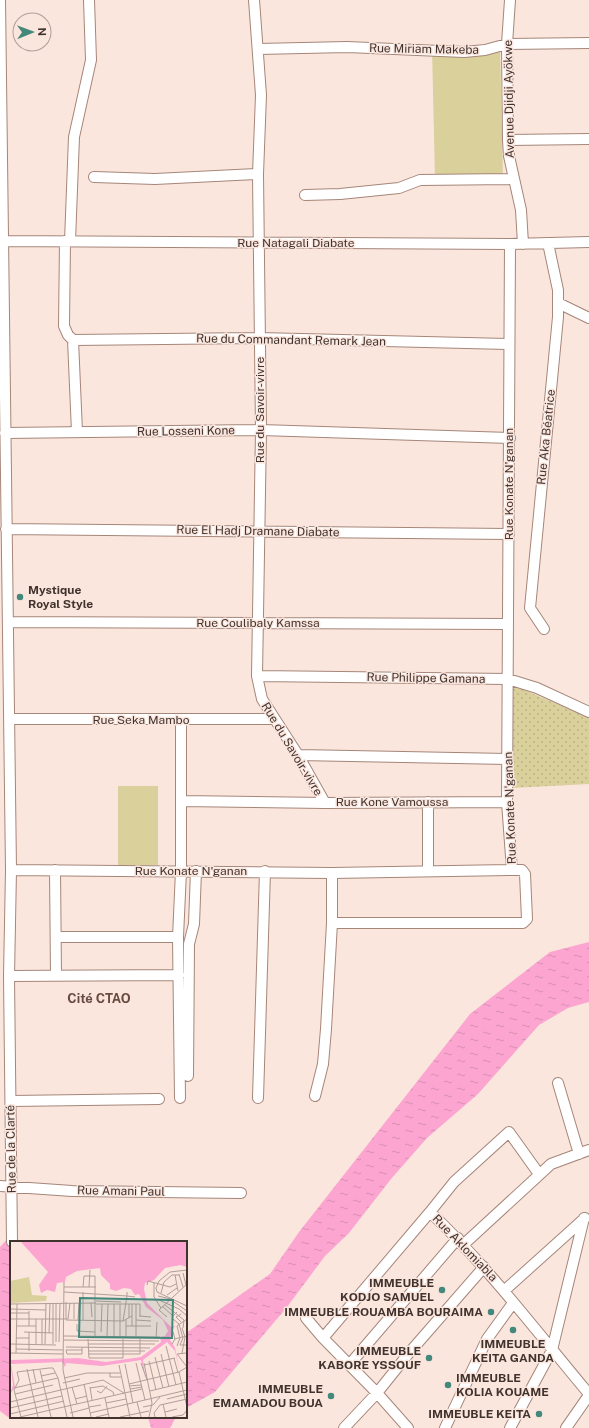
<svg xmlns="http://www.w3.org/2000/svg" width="589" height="1428" font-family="'Public Sans',sans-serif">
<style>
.grass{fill:url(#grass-dots)}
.pitch{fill:#dad09b}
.water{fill:url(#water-ripples)}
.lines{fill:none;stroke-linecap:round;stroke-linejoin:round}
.minor-casing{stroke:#a58679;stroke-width:12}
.minor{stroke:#fff;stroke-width:10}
.poi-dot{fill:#44877b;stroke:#fbe6de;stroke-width:1.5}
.labels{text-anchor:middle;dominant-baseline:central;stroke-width:3;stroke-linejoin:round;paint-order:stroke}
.street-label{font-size:12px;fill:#40332e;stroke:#fbe6de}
.poi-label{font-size:12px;font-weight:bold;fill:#40332e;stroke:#fbe6de;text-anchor:end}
.neighbourhood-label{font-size:13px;font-weight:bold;fill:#684c41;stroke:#fbe6de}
.inset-river{fill:none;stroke:#fba5d0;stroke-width:2}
.inset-road{fill:none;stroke:#b09e98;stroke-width:1}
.view{fill:#44877b;fill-opacity:0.15;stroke:#44877b;stroke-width:2}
.inset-edge{fill:none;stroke:#40332e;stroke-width:2}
</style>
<defs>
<pattern id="grass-dots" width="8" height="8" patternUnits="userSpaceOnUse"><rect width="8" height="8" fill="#dad09b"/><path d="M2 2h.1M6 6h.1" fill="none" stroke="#bcb386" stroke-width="1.8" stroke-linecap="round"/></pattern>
<pattern id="water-ripples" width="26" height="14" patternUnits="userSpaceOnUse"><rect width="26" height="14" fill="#fba5d0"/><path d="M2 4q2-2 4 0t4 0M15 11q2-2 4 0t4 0" fill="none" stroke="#d88eb3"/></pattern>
</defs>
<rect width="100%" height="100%" fill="#fbe6de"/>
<path class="grass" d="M513 685 589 718V784L512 788Z"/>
<path class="pitch" d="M500 47 503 177 435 179 432 48Z
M118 786H158V865L118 866Z"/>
<path class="water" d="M589 942V1002L568 1008 539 1025 478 1094 427 1138 391 1179 349 1233 325 1256 287 1307 215 1392 186 1408V1333L270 1274 299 1232 470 1014 550 952Z
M8 1238 11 1245V1417H8L0 1411V1247Z
M148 1417H176L170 1428H151Z"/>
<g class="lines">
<g class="minor-casing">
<path id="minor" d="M0 0 11 870 9 976 12 1242
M254 0 261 95 258 174 261 430 257 676 262 699 298 755 325 803
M510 0 507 44 508 140 509 156 521 210 523 244
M258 49 347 47 464 52 485 50 507 44 589 43
M508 140 589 139
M94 177 155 179 258 174
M305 195 340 194 399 188 420 180 514 179
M3 241 510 244 589 242
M65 241 64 326 68 335 73 340 77 432
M70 241 74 137 91 60 89 0
M558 303 589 318
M73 340 259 338 508 344
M5 433 261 430 510 438
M6 529 509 534
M8 622 508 624
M544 629 530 608 558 317V290L548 243
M257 676 508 679 537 688 589 712
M9 719H273
M298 755 508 759
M181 801 325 803 507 802
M428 802V871
M11 870 332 873 512 870 507 802 510 244
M55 870 56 976
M332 923H523L527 919 525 874 522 870H512
M56 937H178
M9 976 179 975
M188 1076 189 944 194 924 196 871
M558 1083 579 1154
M315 1096 323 1064 326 1029 332 923V873
M180 1098 178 937 181 871V720
M258 1098 265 871
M11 1101 159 1099
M0 1186 72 1191 241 1193
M430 1212 454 1182 509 1132 539 1174
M463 1245 551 1164 589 1150
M505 1290 585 1218
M306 1318 323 1338 377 1393 408 1428
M323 1338 430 1212C489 1268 537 1332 589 1394
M350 1364 458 1238
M344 1428 377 1393 409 1353 484 1267
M445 1428 487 1339 513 1303
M510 1428 552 1350 584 1218
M566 1428 589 1395"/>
</g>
<use href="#minor" class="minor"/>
</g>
<g class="poi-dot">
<circle cx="20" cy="597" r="4"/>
<circle cx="442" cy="1290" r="4"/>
<circle cx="491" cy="1312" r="4"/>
<circle cx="513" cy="1330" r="4"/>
<circle cx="429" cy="1358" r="4"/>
<circle cx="448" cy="1385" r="4"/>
<circle cx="331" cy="1396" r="4"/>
<circle cx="539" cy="1414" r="4"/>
</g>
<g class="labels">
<g class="street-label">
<text transform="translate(424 49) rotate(1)">Rue Miriam Makeba</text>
<text transform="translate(509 99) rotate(-91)">Avenue Djidji Ayökwe</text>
<text x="296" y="243">Rue Natagali Diabate</text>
<text transform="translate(291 340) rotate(1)">Rue du Commandant Remark Jean</text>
<text transform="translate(260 410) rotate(-90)">Rue du Savoir-vivre</text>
<text transform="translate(186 431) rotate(-1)">Rue Losseni Kone</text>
<text transform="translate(546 437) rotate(-84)">Rue Aka Béatrice</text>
<text transform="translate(509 484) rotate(-90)">Rue Konate N'ganan</text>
<text transform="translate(258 531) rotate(1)">Rue El Hadj Dramane Diabate</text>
<text x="258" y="623">Rue Coulibaly Kamssa</text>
<text transform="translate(426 678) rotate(1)">Rue Philippe Gamana</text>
<text x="141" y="720">Rue Seka Mambo</text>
<text transform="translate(292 749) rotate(59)">Rue du Savoir-vivre</text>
<text x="392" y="802">Rue Kone Vamoussa</text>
<text transform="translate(510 808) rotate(-92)">Rue Konate N'ganan</text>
<text x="191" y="871">Rue Konate N'ganan</text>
<text transform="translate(11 1149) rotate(-91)">Rue de la Clarté</text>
<text transform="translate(121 1191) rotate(1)">Rue Amani Paul</text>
<text transform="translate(465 1248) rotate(46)">Rue Aklomiabla</text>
</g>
<g class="poi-label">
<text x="28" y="590" text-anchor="start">Mystique<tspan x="28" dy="14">Royal Style</tspan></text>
<text x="434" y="1283">IMMEUBLE<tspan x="434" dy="14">KODJO SAMUEL</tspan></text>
<text x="483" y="1312">IMMEUBLE ROUAMBA BOURAIMA</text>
<text x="513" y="1344" text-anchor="middle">IMMEUBLE<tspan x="513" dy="14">KEITA GANDA</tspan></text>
<text x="421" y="1351">IMMEUBLE<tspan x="421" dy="14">KABORE YSSOUF</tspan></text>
<text x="456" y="1378" text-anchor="start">IMMEUBLE<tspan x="456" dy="14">KOLIA KOUAME</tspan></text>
<text x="323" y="1389">IMMEUBLE<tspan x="323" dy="14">EMAMADOU BOUA</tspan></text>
<text x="531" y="1414">IMMEUBLE KEITA</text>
</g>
<g class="neighbourhood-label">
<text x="99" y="998">Cité CTAO</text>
</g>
</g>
<g transform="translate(10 1241)">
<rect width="177" height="177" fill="#fbe6de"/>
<path d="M19 36 22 54 37 55 36 60 0 62V40Z" fill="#dad09b"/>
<path d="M11 1H177V26L170 24 155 27 144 39 135 42 134 48 137 62 161 86 166 85 162 88 160 99 165 107 170 131 165 110 157 101 133 119 135 136 131 119 92 125 56 122 55 126 52 121 1 123 5 146 0 153 3 144 0 119 68 117 96 121 131 116 151 101 150 96 155 95 158 90 153 79 136 66 129 53 125 54 121 48 114 47 106 50 100 48V43L91 34 90 27 67 30 56 36 55 41 47 42 45 51 37 49 31 52 29 44 38 31Z" fill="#fba5d0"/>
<path class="inset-river" d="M124 1 165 16 170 21M136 1H164M162 1 164 22 168 24"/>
<path class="inset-road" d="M177 29 160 31 149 40 146 47 147 51 177 65M173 32 176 44M169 33 173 46M165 34 168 50M54 41 53 129 63 176M144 42V56L151 67M137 44 138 40 160 46 166 43M54 46H86M73 46 74 35H85V96M79 46 80 29M54 51 117 55 113 80M117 51V55L125 56M151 52 154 41 162 34H169M157 54 167 47M148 55 161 58M149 59 169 68 177 75M161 59 177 70M86 60 111 61M81 62 82 76M0 63 86 62M86 63H126V96M126 63H130V75M155 64 174 79 173 87M152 65 163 75 167 71M0 68 36 69M0 72H19M171 73 166 76 171 81M129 75 141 76M157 76 149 69 177 43M119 77V63M0 78H58L60 62M0 78V103L46 104M56 78V61M64 78V62M163 78 169 83 173 97 170 104H177M56 79 113 80 122 75M68 79 69 62M73 79V51M126 79 141 80M67 83V90L85 91M7 85H26M19 85V70M116 85H141M122 85V63M14 91 43 92M91 91 92 63M39 92 40 62M53 95 150 96M97 96 98 63M104 96V63M110 96V63M116 96V79M6 97H19M78 98 79 117H113V98M146 98 147 81M164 98 177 95M53 99 149 100M46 101V62M49 101 50 62M26 103V78M32 103V78M35 103 36 62M43 103V62M78 103H145M162 103 165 98 163 91M156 105 166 144M167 105 170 97 167 85 177 78M56 106 140 107M6 108 53 109M56 109 57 113H72V106M56 109H72M19 110V91M78 110H135M0 112 53 113M6 112 7 63M172 112 175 96 172 87M176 112 167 113 177 126M78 113H130V98M151 113 159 146M145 116 153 147M164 117 168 132M139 120 146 149M126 122 135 159M131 122 137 139M134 122 142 162 139 176M115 123 123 162M109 124 120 176M134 124 165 117M17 128 28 176M23 128 26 142M30 129 41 176M169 131 177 166M100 132V136H111M31 135 45 132M54 137 77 132H110M53 142 70 138M74 143 81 176M119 143 169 131 177 126M119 145 131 144M62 146 67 163M80 146 82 159M4 147 48 137M80 147 93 145 103 151 104 154M120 148 132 146M87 150 91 152 97 145M140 150 177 141M5 153 43 144M95 157 99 176M65 158 77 155M157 158 177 153M0 161 93 139 114 152M127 161 131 176M96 162 116 158M153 163 156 176M79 166 91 164M133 166 143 164 150 156M0 167 52 155M155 171 167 168M60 172 79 167M80 172 177 149M0 173 54 160M10 176 132 148M11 176 4 149 9 139 7 131 39 127H43L48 137 57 176M86 176 99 173M110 176 139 170M145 176 144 172 150 164 177 158M162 176 173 174 177 169"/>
<path class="view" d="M70 57 163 59 162 97 69 96Z"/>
<rect width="177" height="177" class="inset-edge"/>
</g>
<g transform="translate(32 32) rotate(89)"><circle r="19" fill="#fbe6de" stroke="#b09e98"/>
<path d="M0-3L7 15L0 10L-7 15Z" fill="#44877b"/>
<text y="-6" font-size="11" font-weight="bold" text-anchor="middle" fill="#40332e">N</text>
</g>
</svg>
